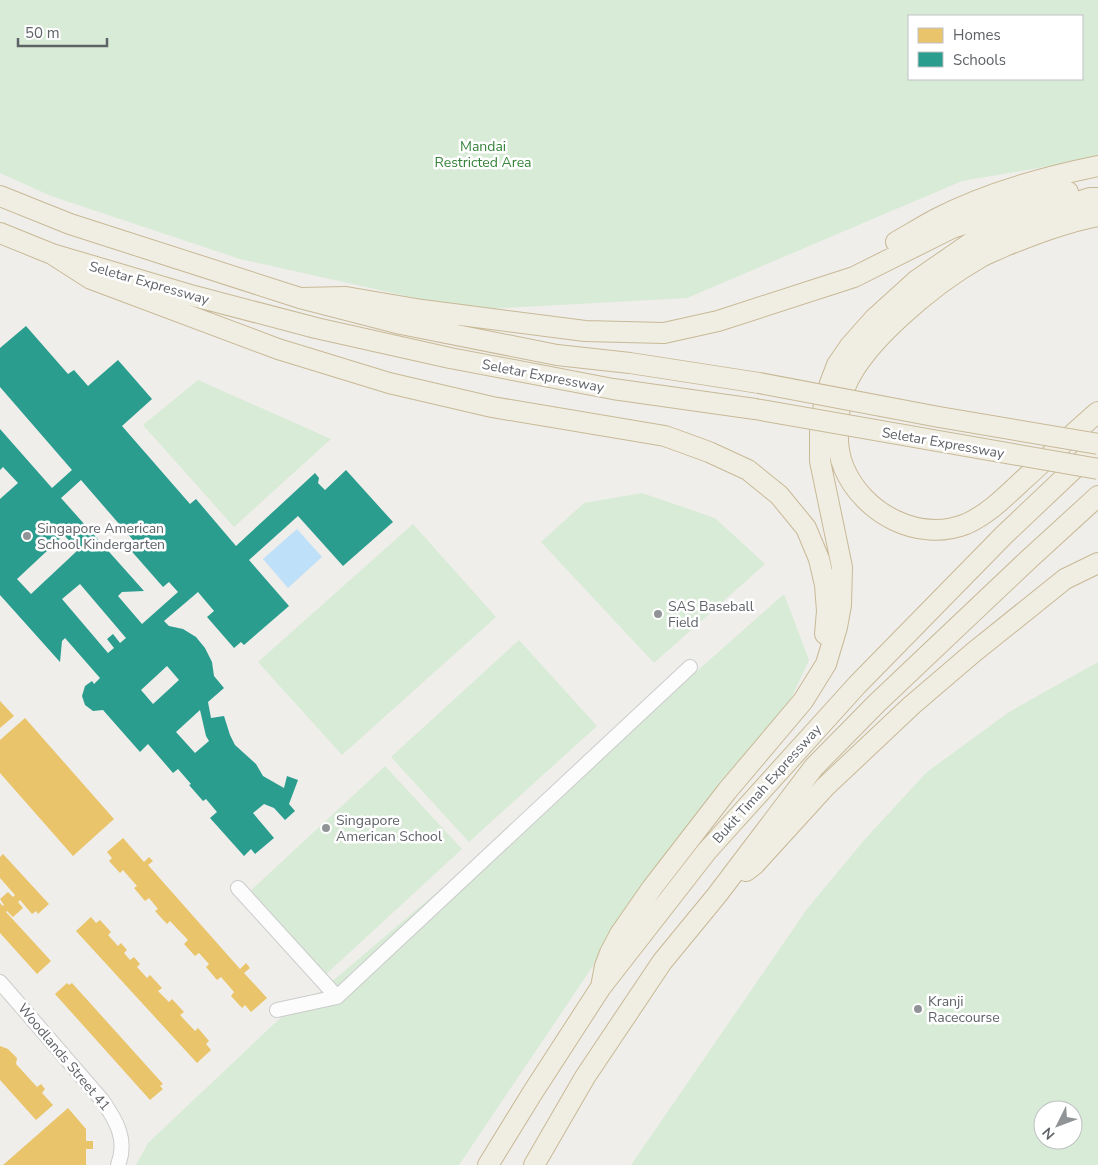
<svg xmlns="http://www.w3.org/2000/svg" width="1098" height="1165" font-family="'Nunito Sans',sans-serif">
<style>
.green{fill:#d8ebd6;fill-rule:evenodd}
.water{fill:#bfe0f9}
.homes{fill:#e9c46a}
.schools{fill:#2a9d8f;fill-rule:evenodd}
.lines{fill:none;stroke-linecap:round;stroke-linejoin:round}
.minor-casing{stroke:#cbcccc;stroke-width:16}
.highway-casing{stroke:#c8b996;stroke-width:22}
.minor{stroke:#fdfcfc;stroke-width:14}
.highway{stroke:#f0ede3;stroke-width:20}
.highway-bridge-casing{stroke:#c8b996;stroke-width:22;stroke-linecap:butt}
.highway-bridge{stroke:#f0ede3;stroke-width:20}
.poi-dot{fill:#919496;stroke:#fff;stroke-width:2}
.labels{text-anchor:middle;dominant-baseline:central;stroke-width:5;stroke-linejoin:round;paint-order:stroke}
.park-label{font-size:14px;fill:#348238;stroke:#fff}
.street-label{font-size:14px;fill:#5f6368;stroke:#fff}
.poi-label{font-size:14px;fill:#5f6368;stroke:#fff;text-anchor:start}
</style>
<rect width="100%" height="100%" fill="#efeeea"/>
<path class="green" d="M0 0H1098V158L962 181 687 298 469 310 240 259 51 196 0 173ZM909 16H1082V79H909Z
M198 380 331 439 234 527 143 425Z
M642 493 715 518 765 564 654 663 541 542 584 503Z
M413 524 496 617 342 755 258 662Z
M784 594 809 660 785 712 665 859 459 1165H136L148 1143 293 1006 309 1001 680 686Z
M519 640 597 726 469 842 391 757Z
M1098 662V1165H631L807 909 865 839 927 772 1009 712ZM1043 1110H1073V1140H1043Z
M385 766 462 849 324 976 247 894Z"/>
<path class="water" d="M297 529 322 557 288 588 263 559Z"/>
<path class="homes" d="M0 701 14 716 0 728Z
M25 718 114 819 73 856 0 773V740Z
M123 838 144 862 149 857 153 861 148 865 240 969 246 963 250 968 244 973 267 998 251 1012 245 1005 242 1008 231 996 234 992 221 977 217 980 206 967 209 964 199 953 195 956 184 944 188 940 170 921 167 924 155 911 158 909 149 898 145 901 134 888 137 886 123 870 120 873 109 861 112 858 107 852Z
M3 854 49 904 38 914 36 911 32 914 20 900 18 902 23 908 13 917 7 911 6 912 51 961 37 974 0 933V903L3 906 4 905 0 899 8 892 13 897 15 895 0 878V857Z
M91 917 96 923 100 920 111 932 108 935 118 946 121 943 127 950 124 953 130 960 134 957 140 964 137 967 147 978 150 975 162 988 158 991 169 1002 172 999 184 1012 180 1015 195 1031 198 1028 209 1041 206 1044 211 1050 197 1063 76 931Z
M67 983 69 985 72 983 163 1084 160 1086 163 1089 150 1100 55 994Z
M0 1046 8 1049 17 1058 16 1064 37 1087 41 1084 45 1089 42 1093 53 1105 36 1120 0 1080Z
M68 1108 86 1129V1141H93V1149H86V1165H3Z"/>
<path class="schools" d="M26 326 68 374 74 370 88 386 118 360 152 399 122 426 190 504 196 499 236 546 315 473 319 478 318 483 325 490 346 470 393 522 343 566 298 516 249 560 289 606 244 645 241 642 234 648 207 617 214 611 198 592 164 621 169 626 183 629 196 637 205 648 212 662 214 676 224 688 208 702 211 718 224 716 230 735 235 745 256 764 263 776 284 788 287 776 298 780 289 804 295 811 285 820 274 808 264 804 253 813 274 838 255 854 251 849 244 856 210 818 217 812 206 799 203 801 189 785 191 784 178 769 173 773 148 744 140 752 103 710 93 711 85 705 82 696 85 686 92 681 94 684 100 678 65 638 62 641 60 662 0 595V499L18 483 3 467 0 470V429L52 488 72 470 0 387V348ZM81 480 133 540 127 546 163 587 169 582 178 592 142 624 118 596 122 592 144 591 61 498ZM64 535 78 550 31 594 17 579ZM80 584 126 638 120 643 113 634 107 639 114 648 108 653 62 599ZM167 666 179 680 153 704 141 690ZM200 710 206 736 209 741 195 753 176 732Z"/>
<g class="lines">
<g class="minor-casing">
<path id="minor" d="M238 888 337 997
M0 982 102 1100C116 1120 128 1140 118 1165
M277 1010 337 997 690 667"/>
</g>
<g class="highway-casing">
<path id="highway" d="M0 196 70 224 300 298 401 324 557 355 630 363 759 383
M1098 216C1066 222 1035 234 1005 246 997 250 988 253 981 257 937 282 854 347 842 397 837 419 835 447 844 468 863 513 918 543 966 524 987 515 1005 497 1022 481 1048 458 1072 434 1098 412
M0 233 52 254 194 296 316 328 450 358 613 389 755 409
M896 242C910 234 923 226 936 219 986 193 1044 177 1098 166
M52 254 91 279 278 349 389 383 492 407 665 436 709 452 748 470 779 495 806 528 819 559 825 585 827 611 825 634
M300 298 346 297 422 310 585 331 664 333 718 321 854 277 952 228 1034 201 1068 192
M746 871 754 865 825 787 912 705 974 652 1065 579 1098 563
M601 987 605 966 610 953 620 934 652 888 727 791 803 701 826 664 837 627 841 605 842 567 820 461V433L824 404 830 383 837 365 850 346 874 319 917 280 972 242 1026 219 1090 198H1098
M488 1165 533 1092 601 987 707 851 857 685 1004 535 1098 446
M534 1165 585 1077 662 962 717 895 814 767 877 703 1028 560 1098 496"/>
</g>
<use href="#minor" class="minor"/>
<use href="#highway" class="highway"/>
<g class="highway-bridge-casing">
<path id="highway-bridge" d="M759 383 939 417 1098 444
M755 409 1098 469"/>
</g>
<use href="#highway-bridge" class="highway-bridge"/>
</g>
<g class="poi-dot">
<circle cx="27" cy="536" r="5"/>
<circle cx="658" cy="614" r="5"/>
<circle cx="326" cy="828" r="5"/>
<circle cx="918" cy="1009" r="5"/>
</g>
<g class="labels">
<g class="park-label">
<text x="483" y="146">Mandai<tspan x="483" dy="16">Restricted Area</tspan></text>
</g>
<g class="street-label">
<text transform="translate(149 283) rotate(16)">Seletar Expressway</text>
<text transform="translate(543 376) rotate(11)">Seletar Expressway</text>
<text transform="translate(943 443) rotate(10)">Seletar Expressway</text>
<text transform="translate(767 784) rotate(-48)">Bukit Timah Expressway</text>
<text transform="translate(64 1057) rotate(50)">Woodlands Street 41</text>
</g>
<g class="poi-label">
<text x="37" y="528">Singapore American<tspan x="37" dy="16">School Kindergarten</tspan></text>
<text x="668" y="606">SAS Baseball<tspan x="668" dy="16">Field</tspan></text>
<text x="336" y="820">Singapore<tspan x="336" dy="16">American School</tspan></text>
<text x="928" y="1001">Kranji<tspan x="928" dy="16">Racecourse</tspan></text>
</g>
</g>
<rect x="908" y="15" width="175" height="65" fill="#ffffff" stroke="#bfc1c3"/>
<rect x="918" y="28" width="25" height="15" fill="#e9c46a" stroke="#bfc1c3"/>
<text x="953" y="40" font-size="15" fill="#5f6368">Homes</text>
<rect x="918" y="52" width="25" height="15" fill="#2a9d8f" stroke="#bfc1c3"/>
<text x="953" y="65" font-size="15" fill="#5f6368">Schools</text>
<g transform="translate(1058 1125) rotate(228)"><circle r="24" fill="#ffffff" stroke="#bfc1c3"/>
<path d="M0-4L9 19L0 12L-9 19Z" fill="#919496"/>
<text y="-8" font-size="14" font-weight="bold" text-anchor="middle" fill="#5f6368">N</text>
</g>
<path d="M18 38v8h89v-8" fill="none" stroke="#5f6368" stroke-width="2.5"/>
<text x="25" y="38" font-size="15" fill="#5f6368" stroke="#ffffff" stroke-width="4" paint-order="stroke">50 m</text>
</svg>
